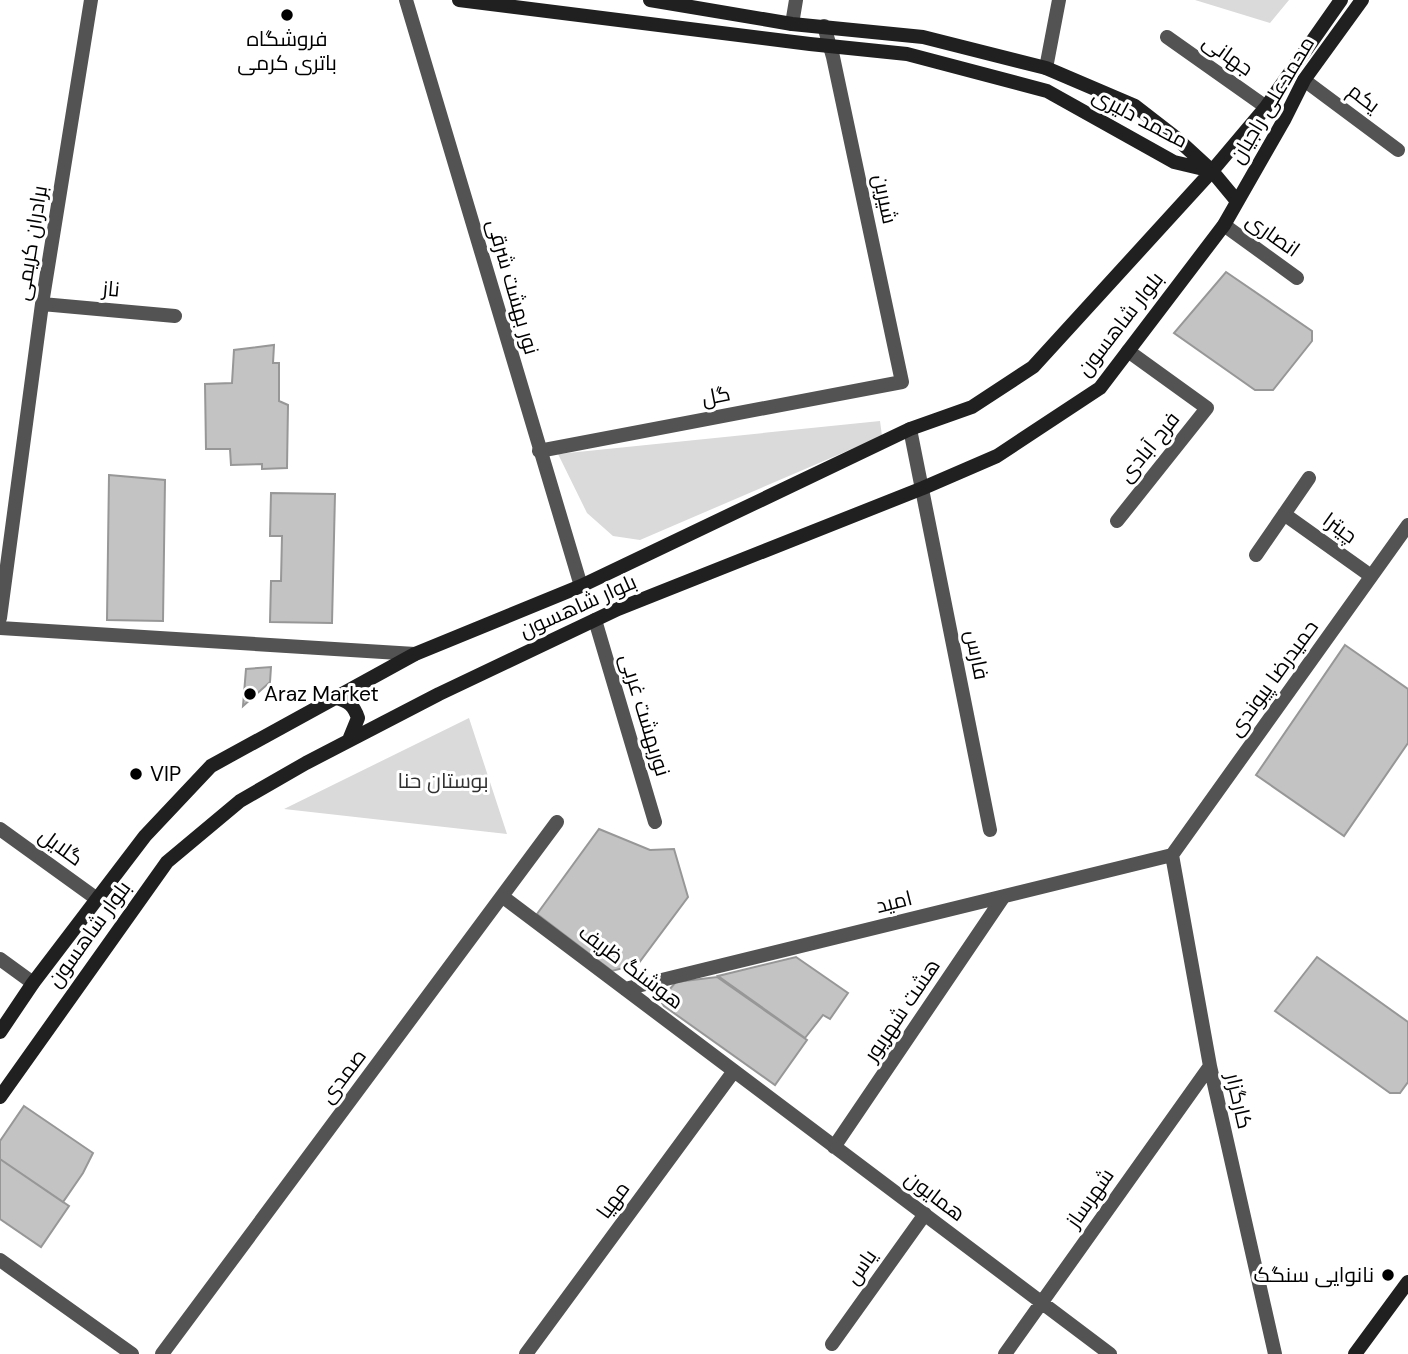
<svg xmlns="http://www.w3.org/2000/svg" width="1408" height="1354" font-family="'DM Sans',Cairo,sans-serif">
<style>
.green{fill:#dadada}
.building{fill:#c3c3c3;stroke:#979797;stroke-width:2}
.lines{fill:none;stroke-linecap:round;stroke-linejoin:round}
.service{stroke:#535353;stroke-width:14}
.minor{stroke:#535353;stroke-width:14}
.tertiary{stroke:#535353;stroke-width:14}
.secondary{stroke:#202020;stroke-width:14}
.poi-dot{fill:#000;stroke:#fff;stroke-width:2.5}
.labels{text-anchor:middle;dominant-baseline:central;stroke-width:6;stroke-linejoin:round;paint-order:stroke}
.poi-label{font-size:21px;fill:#000;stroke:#fff;text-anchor:start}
.street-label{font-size:21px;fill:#000;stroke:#fff}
.park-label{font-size:21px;fill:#313131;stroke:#fff}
</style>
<rect width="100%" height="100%" fill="#fff"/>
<path class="green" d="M1195 0H1289L1270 23Z
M880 421 882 436 640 540 613 536 587 513 558 454Z
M469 718 507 834 284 809Z"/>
<path class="building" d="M1226 272 1312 331V341L1273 390H1255L1174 333Z
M274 345 273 363H279V401L288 405 287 468 262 469V464L231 465 230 449H206L205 384 232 383 234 350Z
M109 475 165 480 163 621 107 620Z
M271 493 335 494 332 623 270 622 271 581H281L282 536H270Z
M1345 645 1408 689V743L1344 836 1256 775Z
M271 667 270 682 243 706 246 669Z
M599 829 650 850 674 849 688 897 638 964 612 971 537 914Z
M796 957 848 993 830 1019 823 1015 805 1038 718 976Z
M1317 957 1408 1022V1082L1400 1093H1390L1275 1011Z
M717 977 807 1040 775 1085 664 1006 660 1000 676 982Z
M24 1106 93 1153 83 1173 63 1202 0 1159V1141Z
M0 1159 69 1206 41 1247 0 1219Z"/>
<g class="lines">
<path class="service" d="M0 829 97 899"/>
<path class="minor" d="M792 24 796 0
M1167 37 1266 107
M1046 68 1059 0
M1304 80 1398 150
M1224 225 1297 278
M42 304 175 316
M910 429 990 830
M539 451 902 382 833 57 824 26
M1284 514 1371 576
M1117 521 1207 408 1128 351
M1256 555 1309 478
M0 618 42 304 91 0
M595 620 655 822
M0 628 415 654
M1172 855 1210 1066 1275 1354
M1172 855 1408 525
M503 897 1110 1354
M0 959 33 983
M625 989 1172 855
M834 1147 1004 896
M0 1260 132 1354
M832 1344 925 1214
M162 1354 557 822
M526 1354 734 1071
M1005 1354 1210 1066"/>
<path class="tertiary" d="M406 0 581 586"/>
<path class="secondary" d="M459 0 810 44 907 54 1047 91 1174 162 1212 171
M650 0 792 24 923 37 1046 68 1135 106 1175 137 1212 171 1236 200
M336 698C349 701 354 706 358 718L349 740
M0 1032 33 983 145 836 211 766 415 654 581 586 910 429 972 407 1033 367 1212 171 1266 107 1341 0
M0 1097 167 862 240 801 306 763 439 694 618 609 923 488 997 456 1100 388 1224 225 1284 120 1304 80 1362 0
M1355 1354 1408 1282"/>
</g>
<g class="poi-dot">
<circle cx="287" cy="15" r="7"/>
<circle cx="250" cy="694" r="7"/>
<circle cx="136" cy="774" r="7"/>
<circle cx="1388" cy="1275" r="7"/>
</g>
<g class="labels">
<g class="poi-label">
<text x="287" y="39" text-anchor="middle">فروشگاه<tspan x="287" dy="24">باتری کرمی</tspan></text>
<text x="264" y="694">Araz Market</text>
<text x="150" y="774">VIP</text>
<text x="1374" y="1275" text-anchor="end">نانوایی سنگک</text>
</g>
<g class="street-label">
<text transform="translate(1228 55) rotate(35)">جهانی</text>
<text transform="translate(1364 98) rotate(37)">یکم</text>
<text transform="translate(1272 100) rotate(-59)">محمدعلی راجیان</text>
<text transform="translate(1140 118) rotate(28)">محمد دلیری</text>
<text transform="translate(885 199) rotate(78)">شیرین</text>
<text transform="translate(1273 235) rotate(35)">انصاری</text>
<text transform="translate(31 243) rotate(-81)">برادران کریمی</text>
<text transform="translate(513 287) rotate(74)">نور بهشت شرقی</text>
<text transform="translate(111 289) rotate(5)">ناز</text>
<text transform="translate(1120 324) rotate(-52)">بلوار شاهسون</text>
<text transform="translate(716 396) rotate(-11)">گل</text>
<text transform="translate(1149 447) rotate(-51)">فرح آبادی</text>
<text transform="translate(1340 528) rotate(36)">چیترا</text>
<text transform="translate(578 606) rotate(-24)">بلوار شاهسون</text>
<text transform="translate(977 655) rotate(79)">فارس</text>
<text transform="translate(1273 678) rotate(-54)">حمیدرضا پیوندی</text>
<text transform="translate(645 715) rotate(73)">نوربهشت غربی</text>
<text transform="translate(61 847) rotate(36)">گلایل</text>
<text transform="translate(894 902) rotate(-14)">امید</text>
<text transform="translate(89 934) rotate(-54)">بلوار شاهسون</text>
<text transform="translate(631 967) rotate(37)">هوشنگ ظریف</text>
<text transform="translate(902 1010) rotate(-56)">هشت شهریور</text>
<text transform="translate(343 1076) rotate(-53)">صمدی</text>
<text transform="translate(1239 1101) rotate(77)">کارگزار</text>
<text transform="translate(935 1196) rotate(37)">همایون</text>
<text transform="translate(1090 1198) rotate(-55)">شهرساز</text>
<text transform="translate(613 1200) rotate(-54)">مهیا</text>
<text transform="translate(861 1267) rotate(-55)">یاس</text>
</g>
<g class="park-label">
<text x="443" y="781">بوستان حنا</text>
</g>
</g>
</svg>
